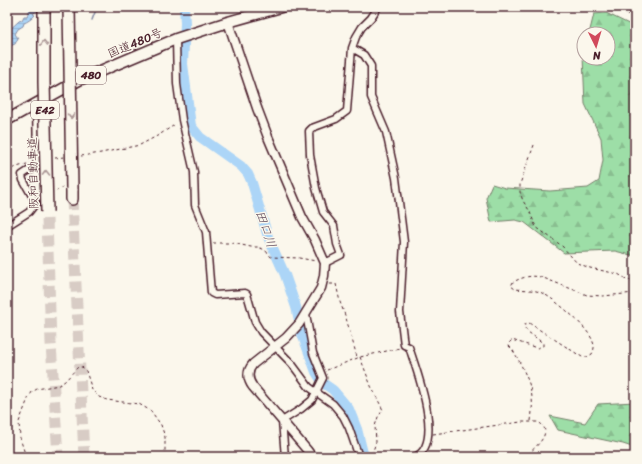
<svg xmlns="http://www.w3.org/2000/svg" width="642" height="464" font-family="Sriracha,'Klee One',sans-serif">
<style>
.forest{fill:url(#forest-firs);stroke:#747e69}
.water{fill:url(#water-rules);stroke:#858ca5}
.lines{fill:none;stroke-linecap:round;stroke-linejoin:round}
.stream{stroke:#858ca5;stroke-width:1.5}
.river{stroke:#acd5f7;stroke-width:10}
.motorway-tunnel{stroke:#d8ccc5;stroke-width:11;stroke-dasharray:11 5.5;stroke-linecap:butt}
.minor-casing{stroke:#4a1f2b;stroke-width:9}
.tertiary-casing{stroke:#4a1f2b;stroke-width:11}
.trunk-casing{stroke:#4a1f2b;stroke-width:13}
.motorway-casing{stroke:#4a1f2b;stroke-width:14}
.path{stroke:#4a1f2b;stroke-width:1;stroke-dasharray:3 3;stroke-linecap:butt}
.minor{stroke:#fbf7ec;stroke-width:6}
.tertiary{stroke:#fbf7ec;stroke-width:8}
.trunk{stroke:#fbf7ec;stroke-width:10}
.motorway{stroke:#fbf7ec;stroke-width:11}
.motorway-bridge-casing{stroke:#4a1f2b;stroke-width:14;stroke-linecap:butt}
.motorway-bridge{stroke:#fbf7ec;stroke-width:11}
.oneway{stroke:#ab9695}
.labels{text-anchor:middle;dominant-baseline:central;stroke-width:3;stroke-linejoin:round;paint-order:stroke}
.shield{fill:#fbf7ec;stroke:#7f6065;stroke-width:1}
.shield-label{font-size:11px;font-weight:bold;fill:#4a1f2b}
.street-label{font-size:12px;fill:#4a1f2b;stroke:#fbf7ec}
.water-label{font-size:13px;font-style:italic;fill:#624c5e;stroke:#fbf7ec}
</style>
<defs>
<pattern id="forest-firs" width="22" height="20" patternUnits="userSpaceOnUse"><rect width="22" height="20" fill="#9ddea7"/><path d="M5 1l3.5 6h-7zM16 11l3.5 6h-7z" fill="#89be90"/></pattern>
<pattern id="water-rules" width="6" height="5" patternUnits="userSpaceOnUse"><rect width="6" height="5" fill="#acd5f7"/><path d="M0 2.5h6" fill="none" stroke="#96b6d4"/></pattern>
</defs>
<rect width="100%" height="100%" fill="#fbf7ec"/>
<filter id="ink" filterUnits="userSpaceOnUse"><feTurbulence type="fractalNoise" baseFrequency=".025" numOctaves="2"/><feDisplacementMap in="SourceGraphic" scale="8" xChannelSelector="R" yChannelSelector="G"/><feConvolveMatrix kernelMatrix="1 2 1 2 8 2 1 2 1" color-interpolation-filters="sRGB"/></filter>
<g filter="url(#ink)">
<path class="forest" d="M606 13 635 27V256L615 251 564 253 524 222 515 220 491 222 486 198 492 184 505 188 550 191 588 188 599 181 603 160 601 138 585 104 583 57 584 54V58H608V34H589L594 14Z
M635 402V448L623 444 558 430 550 416 585 423 598 404Z"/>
<path class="water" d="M31 7H41L33 14 35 15C33 18 27 22 24 23L23 26 18 29 15 34 18 38 15 44 7 47V32L19 21 22 20 24 16H27Z"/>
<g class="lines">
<path class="stream" d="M92 20 97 7"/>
<path class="river" d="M184 7 185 23 183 64 191 126 200 137 241 166 248 174 252 183 268 237 285 275 296 307 302 334 316 372 323 383 333 390 349 409 357 429 364 457"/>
<path class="motorway-tunnel" d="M72 199 84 457
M47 219 51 343 58 457"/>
<g class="minor-casing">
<path id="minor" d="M176 39 177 84 182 120 194 172 195 205 206 232 211 293 215 295 245 293 247 294 255 322 261 332 292 364 309 387 333 404 343 416 349 428 359 457
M352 48 364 55 371 66V97L386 132 396 178 404 242 400 312 404 345 409 347C416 369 446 446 414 457
M7 226 29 212 36 203 23 180 22 175 28 171 35 168 37 161 36 105
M325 263 341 255 337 244 334 226 323 212 316 188 310 155 309 131 312 128 336 119 347 111 352 48 356 37 362 27 371 18 378 7
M285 457 282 421 301 409 312 400 323 378 313 353 306 314"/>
</g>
<g class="tertiary-casing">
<path id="tertiary" d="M228 22 257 108 268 137 302 217 315 240 325 263 324 276 321 288 299 324 286 338 253 364C247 371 247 379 253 387L307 450 312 457"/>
</g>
<g class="trunk-casing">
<path id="trunk" d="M7 120 79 80 176 39 228 22 281 7"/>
</g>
<g class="motorway-casing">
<path id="motorway" d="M72 189V199"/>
</g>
<path class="path" d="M530 7C539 14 546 13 555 7
M615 7 635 19
M534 145 520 184V192L523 201 529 210 536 227 562 246 577 263 590 268 618 274 628 280 635 281
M81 156 101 153 140 145 159 135 176 124
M55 158 64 157
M7 170 30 163
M56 191 63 187
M213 243H232L251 247H258L265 250 271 257 299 258 316 261
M330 284H336L340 302 346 318 357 357
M360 357 371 386 383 410 378 417 375 426 376 442 371 457
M327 370 360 357 400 348
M531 421C534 397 532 388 522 367 518 359 515 352 509 346V343L512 340 537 348 543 346V343L528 332 524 327 526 323H529L582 357H587L592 354C594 350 595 346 593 342 590 329 555 299 542 293 534 289 523 290 515 289L511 286 513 282C523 277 530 275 541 277L587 295 603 296 635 293
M433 434 521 422H538C556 432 534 448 525 457
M26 457 20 438 19 422 28 399 32 392 37 389 59 385 65 381 78 367H82L86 371 92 390 99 397 107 400 139 404 151 411 161 425 165 437V457"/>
<use href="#minor" class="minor"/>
<use href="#tertiary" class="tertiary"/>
<use href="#trunk" class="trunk"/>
<use href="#motorway" class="motorway"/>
<g class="motorway-bridge-casing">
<path id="motorway-bridge" d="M44 7V82L47 212
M69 7 72 189"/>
</g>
<use href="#motorway-bridge" class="motorway-bridge"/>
</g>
<defs><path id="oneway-chevron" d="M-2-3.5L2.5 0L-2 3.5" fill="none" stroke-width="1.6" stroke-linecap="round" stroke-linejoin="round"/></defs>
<g class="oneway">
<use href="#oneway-chevron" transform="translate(44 43) rotate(-90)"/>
<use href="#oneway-chevron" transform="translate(71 116) rotate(89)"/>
<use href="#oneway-chevron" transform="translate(46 173) rotate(-91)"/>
</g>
</g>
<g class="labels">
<g class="shield">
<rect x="76" y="66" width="30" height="18" rx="3"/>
<rect x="31" y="101" width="28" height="18" rx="3"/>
</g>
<g class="shield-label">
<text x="91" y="75">480</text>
<text x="45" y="110">E42</text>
</g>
<g class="street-label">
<text transform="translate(135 43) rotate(-23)">国道480号</text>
<text transform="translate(33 173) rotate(-91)">阪和自動車道</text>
</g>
<g class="water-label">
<text transform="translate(266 229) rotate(71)">田口川</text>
</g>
</g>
<rect width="642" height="464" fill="none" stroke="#fbf7ec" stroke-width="24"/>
<rect x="12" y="12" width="618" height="440" fill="none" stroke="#4a1f2b" stroke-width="1.5" filter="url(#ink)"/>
<g transform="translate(596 46) rotate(175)"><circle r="19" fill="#fbf7ec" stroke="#b4a19f"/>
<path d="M0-3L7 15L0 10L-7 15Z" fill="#d1495b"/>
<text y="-6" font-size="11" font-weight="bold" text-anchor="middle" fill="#4a1f2b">N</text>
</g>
</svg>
